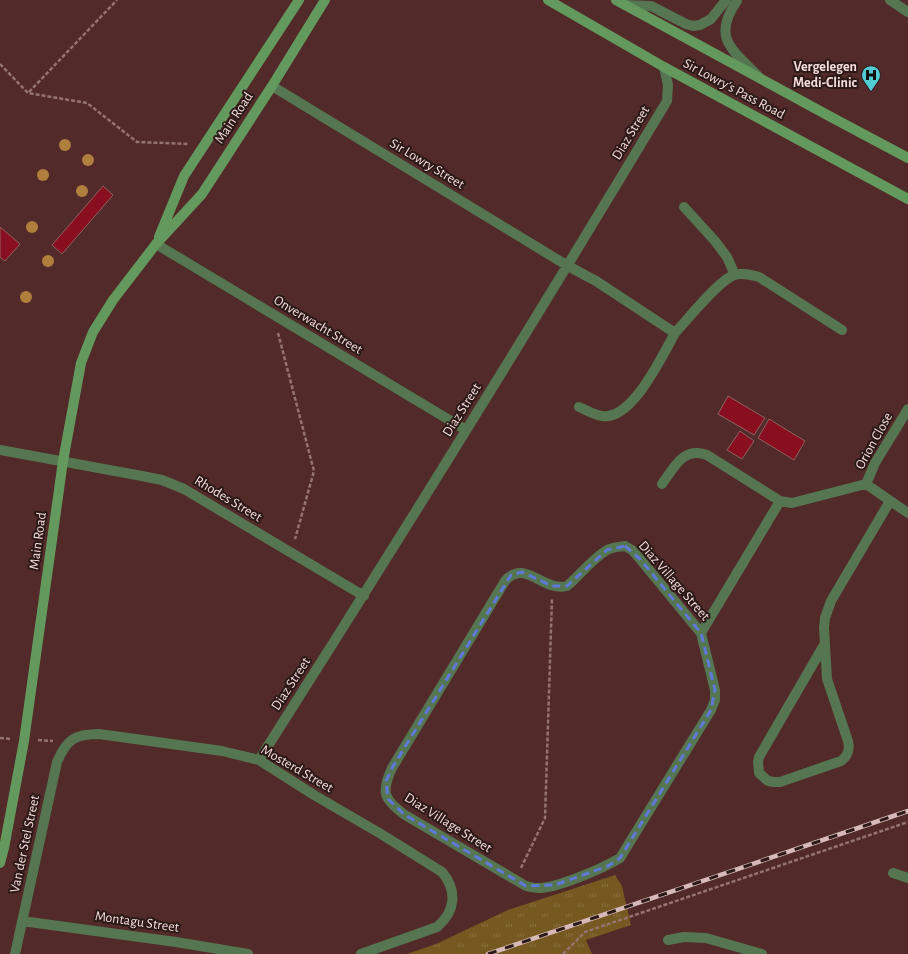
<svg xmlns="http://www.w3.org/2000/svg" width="908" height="954" font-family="'Alegreya Sans',sans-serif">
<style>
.grass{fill:url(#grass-tufts)}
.building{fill:#890e20;stroke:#8f6261}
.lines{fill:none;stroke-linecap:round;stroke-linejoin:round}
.path{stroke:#957372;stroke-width:2.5;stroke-dasharray:4 2;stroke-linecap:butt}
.lane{stroke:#557651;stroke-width:10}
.street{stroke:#557651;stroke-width:10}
.secondary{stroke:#63995d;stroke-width:10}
.rail-casing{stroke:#d6b9b8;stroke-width:4.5}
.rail{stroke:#2b1918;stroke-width:3;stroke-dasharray:9;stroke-linecap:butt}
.tree{fill:#b07f3d}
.marked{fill:none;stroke:#5e79d9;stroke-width:3;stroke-dasharray:8 5;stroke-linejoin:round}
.labels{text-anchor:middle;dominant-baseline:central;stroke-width:4;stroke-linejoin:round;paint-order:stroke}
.poi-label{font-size:14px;font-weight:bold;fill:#f6dcdb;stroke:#2b1918;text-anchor:end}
.street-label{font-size:14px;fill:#f6dcdb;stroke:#2b1918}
</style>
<defs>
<pattern id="grass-tufts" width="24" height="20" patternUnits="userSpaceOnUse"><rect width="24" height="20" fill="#755920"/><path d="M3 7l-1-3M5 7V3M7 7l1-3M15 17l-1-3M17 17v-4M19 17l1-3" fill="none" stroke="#897040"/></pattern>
</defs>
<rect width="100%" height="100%" fill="#512a29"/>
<path class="grass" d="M615 875 622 886 631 925 586 940 592 954H407L436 944 508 910Z"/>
<path class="building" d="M103 186 113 195 62 254 52 245Z
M0 227 20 244 5 261 0 257Z
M728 396 765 418 754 435 718 414Z
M769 419 805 441 794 460 758 438Z
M740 431 754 441 742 459 727 450Z"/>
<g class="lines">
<path class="path" d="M0 64 28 93 87 103 137 142 189 144
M29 92 117 0
M278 333 314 471 295 539
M0 738 11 739
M38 740 53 741
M521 868 545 818 552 598
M563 954 585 932 908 822"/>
<path class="lane" d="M890 0 908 12
M737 1C711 38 733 50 758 76
M625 5 651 6 686 24 693 26 700 25 711 19 726 0
M893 873 908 878"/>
<path class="street" d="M272 86 568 266 596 281 675 333C688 319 718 281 734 275 743 272 751 275 759 277L842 330
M684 207 715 241 727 257 735 275
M156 244 466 430
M579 407C586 410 594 415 602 416 632 421 662 356 675 333
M908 409 875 463 866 484 908 513
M0 450 142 476 162 480 184 489 364 596
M662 484C674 468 683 446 707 455L780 501 792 503 866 484
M625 546 632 550 640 559 701 633 715 690V700L711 710 620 858C604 868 557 888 539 888 535 888 530 887 526 886L405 815C383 799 381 792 392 768L505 581C525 558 542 592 567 586 580 575 592 559 607 550 612 547 619 547 625 546Z
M701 633 780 501
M824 645 759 757 758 762 759 773 768 781 774 782H780L841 761C848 756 850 750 848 741L827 679 824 628 825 618 831 601 890 501
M259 760C398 542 534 322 667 101L668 85 664 67
M22 921 176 942 248 954
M668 940 684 937 706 938 762 954
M15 954 57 762C67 739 75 734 99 734L222 751 259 760 314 795 381 834 442 872C458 891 455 912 437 927L361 954"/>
<path class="secondary" d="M548 0 664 67 908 199
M616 0 831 117 908 158
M159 237 184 176 299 0
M0 863 4 848 24 741 63 461 81 363 93 332 113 300 156 244 202 194 272 86 325 0"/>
<g class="rail-casing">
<path id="rail" d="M488 954 908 811"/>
</g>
<use href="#rail" class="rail"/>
</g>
<g class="tree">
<circle cx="65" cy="145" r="6"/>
<circle cx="88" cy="160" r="6"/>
<circle cx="43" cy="175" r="6"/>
<circle cx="82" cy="191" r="6"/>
<circle cx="32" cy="227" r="6"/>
<circle cx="48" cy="261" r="6"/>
<circle cx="26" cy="297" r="6"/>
</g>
<path class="marked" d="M625 546 640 559 701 633 715 690 711 710 620 858 608 866 555 885 526 886 405 815 388 799 386 781 392 768 511 575 522 572 552 586H567L607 550Z"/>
<defs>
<g id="hospital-pin" transform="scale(1)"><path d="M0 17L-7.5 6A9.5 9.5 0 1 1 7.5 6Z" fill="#51ccd5" stroke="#2b1918"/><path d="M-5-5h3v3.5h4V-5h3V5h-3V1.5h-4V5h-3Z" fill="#111"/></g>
</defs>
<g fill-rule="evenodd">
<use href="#hospital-pin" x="871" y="75"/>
</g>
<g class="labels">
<g class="poi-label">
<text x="857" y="67">Vergelegen<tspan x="857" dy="16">Medi-Clinic</tspan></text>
</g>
<g class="street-label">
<text transform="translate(734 89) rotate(28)">Sir Lowry's Pass Road</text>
<text transform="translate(234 118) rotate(-57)">Main Road</text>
<text transform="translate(631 133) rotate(-59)">Diaz Street</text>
<text transform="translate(427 164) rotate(31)">Sir Lowry Street</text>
<text transform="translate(318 325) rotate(31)">Onverwacht Street</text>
<text transform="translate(462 410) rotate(-58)">Diaz Street</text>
<text transform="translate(874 441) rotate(-61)">Orion Close</text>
<text transform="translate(228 499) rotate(31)">Rhodes Street</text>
<text transform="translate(38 541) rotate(-82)">Main Road</text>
<text transform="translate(674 581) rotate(49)">Diaz Village Street</text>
<text transform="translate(291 684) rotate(-57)">Diaz Street</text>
<text transform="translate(297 769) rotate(30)">Mosterd Street</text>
<text transform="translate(448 823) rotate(32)">Diaz Village Street</text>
<text transform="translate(25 844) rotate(-78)">Van der Stel Street</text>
<text transform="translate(137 922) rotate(8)">Montagu Street</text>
</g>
</g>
</svg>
